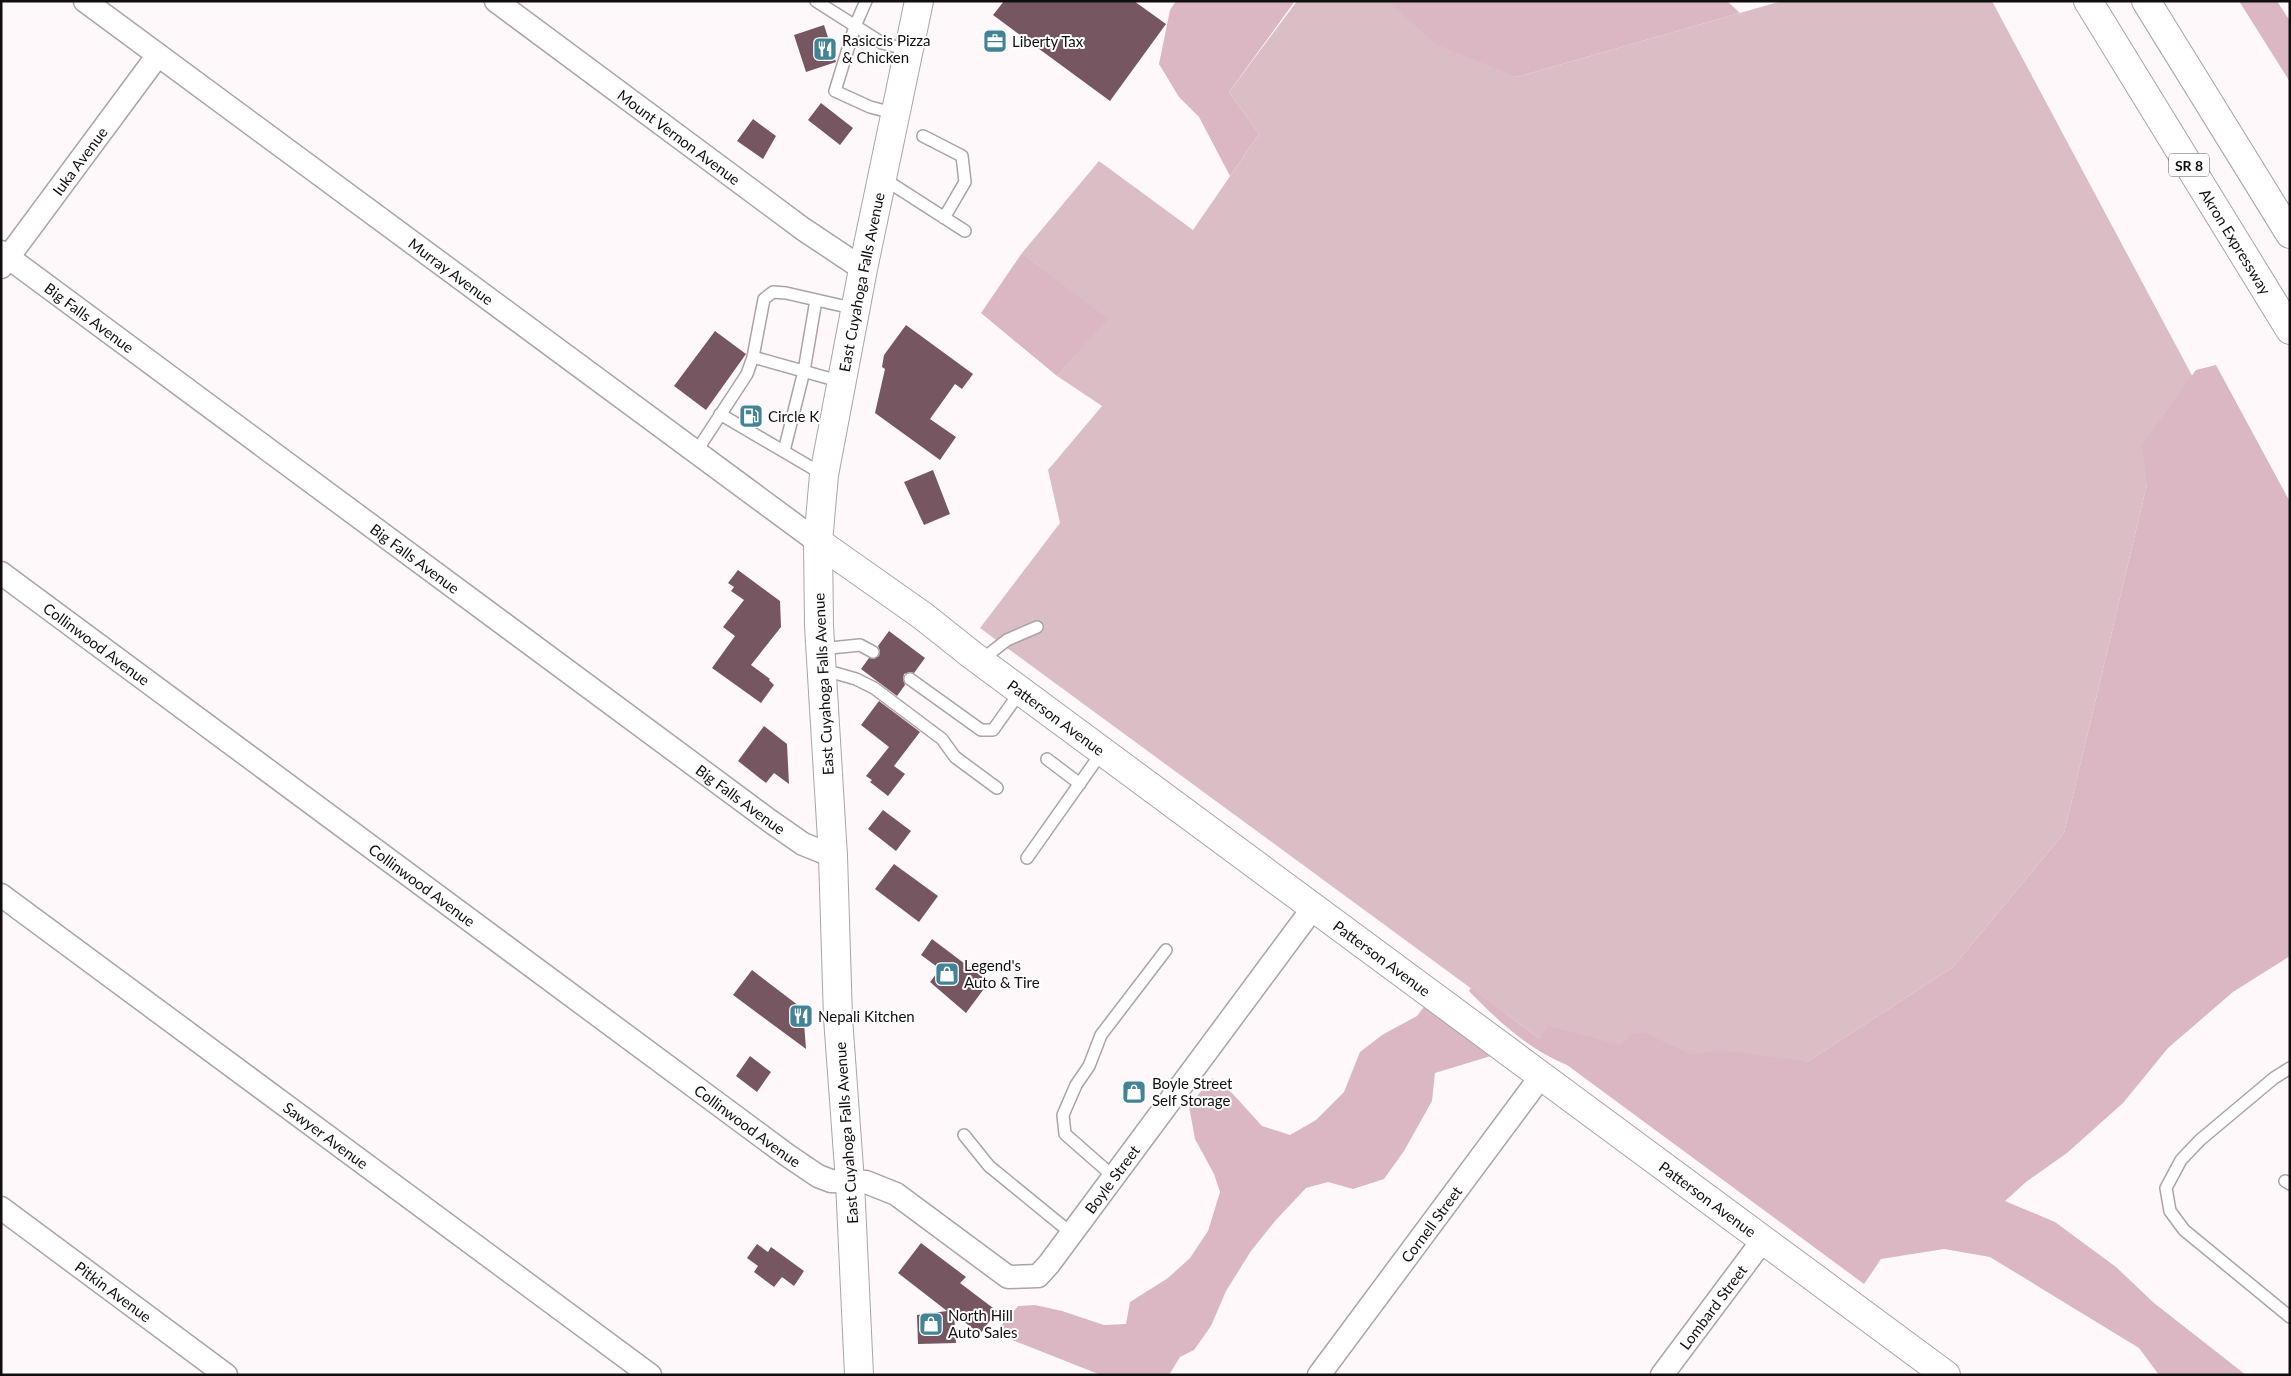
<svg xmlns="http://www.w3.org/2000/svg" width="2291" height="1376" font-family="Lato,sans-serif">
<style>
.green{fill:#dbbdc6}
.forest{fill:#dab7c2}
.building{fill:#765761}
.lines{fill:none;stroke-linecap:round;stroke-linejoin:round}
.service-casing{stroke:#aca3a6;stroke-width:14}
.minor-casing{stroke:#aca3a6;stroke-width:25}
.tertiary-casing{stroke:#aca3a6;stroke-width:30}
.motorway-casing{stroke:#aca3a6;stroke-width:30}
.service{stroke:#fff;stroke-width:11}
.minor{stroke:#fff;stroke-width:22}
.tertiary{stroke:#fff;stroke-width:28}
.motorway{stroke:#fff;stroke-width:28}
.labels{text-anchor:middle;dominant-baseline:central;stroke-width:4;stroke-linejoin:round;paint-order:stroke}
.shield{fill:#fff;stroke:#585657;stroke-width:1}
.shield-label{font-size:14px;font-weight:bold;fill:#110e0f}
.poi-label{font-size:15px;fill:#110e0f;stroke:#fff;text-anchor:start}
.street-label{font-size:15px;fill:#110e0f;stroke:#fff}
</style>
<rect width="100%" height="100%" fill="#fff8fa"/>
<path class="green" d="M1297 1H1389L1517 77 1782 1H1992L2219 426 2147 484 2064 833 1953 967 1807 1062 1687 1075 1540 1039 980 628 1060 523 1048 470 1102 406 1057 376 1107 319 1022 253 1099 161 1193 230 1259 134 1229 92Z"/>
<path class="forest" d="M1176 1H1295L1229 92 1259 134 1230 176 1199 117 1179 97 1159 64 1170 10Z
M1388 1H1727L1740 13 1517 77 1437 45Z
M2239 1H2277L2290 21V82Z
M1022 253 1108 319 1057 376 981 313Z
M2216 365 2290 502V956L2233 992 2168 1048 2123 1103 2067 1153 2026 1182 2005 1201 2055 1222 2116 1267 2154 1303 2246 1375H2159L2139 1348 1990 1257 1944 1249 1881 1259 1864 1284 1567 1065C1529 1050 1497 1020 1469 991L1471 988 1540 1039 1548 1026 1620 1045 1632 1034 1645 1033 1692 1055 1719 1050 1807 1062 1953 967 2064 833 2147 484 2142 445 2196 370Z
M1429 1000 1504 1052 1435 1073 1432 1101 1404 1151 1384 1179 1353 1189 1328 1182 1306 1188 1275 1221 1251 1251 1226 1291 1211 1326 1194 1350 1180 1357 1169 1375H1101L1002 1336 1001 1326 1018 1306 1035 1305 1062 1311 1104 1325 1126 1324 1130 1302 1168 1278 1190 1258 1208 1231 1220 1192 1214 1174 1195 1139 1189 1106 1212 1078 1232 1093 1262 1126 1290 1135 1316 1120 1344 1092 1360 1052 1382 1035 1417 1016Z"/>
<path class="building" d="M1004 1H1134L1166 24 1110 101 993 15Z
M824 25 836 62 806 72 794 35Z
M821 103 853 128 840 145 808 120Z
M753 119 776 136 763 159 737 141Z
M906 325 973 374 962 389 955 384 930 419 956 437 940 460 875 413 885 369 882 367 884 355Z
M715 331 746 354 706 410 674 386Z
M933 470 950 514 924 525 904 482Z
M738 570 780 601 781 627 751 665 770 679 769 680 774 685 761 703 712 668 735 636 723 627 744 600 731 591 734 587 728 583Z
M889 631 925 658 914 673 910 672 904 674 903 679 905 685 897 696 861 669 869 658 874 659 879 656 880 651 878 646Z
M879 701 920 732 894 766 905 774 888 796 870 782 872 780 866 776 889 747 861 725Z
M764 726 787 744 789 784 774 773 766 783 738 761Z
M883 810 911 831 896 851 868 829Z
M894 864 938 896 919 922 875 889Z
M932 939 989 982 966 1013 930 982 940 969 921 955Z
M752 970 803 1009 806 1049 733 995Z
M750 1056 771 1072 757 1092 736 1076Z
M921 1243 966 1277 960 1283 997 1311 980 1334 954 1314 956 1343 918 1344 917 1315 947 1311 898 1273Z
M757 1244 768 1252 771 1247 804 1271 794 1286 782 1277 774 1287 754 1272 758 1266 747 1258Z"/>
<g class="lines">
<g class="service-casing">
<path id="service" d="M816 1 882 43 909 50
M866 1 855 26 835 91 870 107 897 114
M923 136 962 156 965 182 944 218
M884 179 965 231
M753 357 842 382
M720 414 824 475
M784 451 804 371 816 300
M696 452 747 374 753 357 764 299 773 292 786 293 856 309
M820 649 860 645 873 652
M980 661 1007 640 1037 627
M821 669 856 679 874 688 942 739 955 757 997 788
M910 679 981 730H993L1020 692
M1047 759 1080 784
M1027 858 1102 752
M2290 1068 2274 1078 2200 1140 2181 1160 2166 1188 2170 1211 2184 1230 2290 1317
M964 1135 989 1166 1071 1233
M1114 1177 1065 1134 1063 1115 1076 1085 1089 1066 1101 1035 1166 950
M2285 1181 2290 1184"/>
</g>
<g class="minor-casing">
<g id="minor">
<path id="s1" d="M85 1 818 542"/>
<path id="s2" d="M496 1 803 229 863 269"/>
<path id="s3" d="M1 252 770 821 803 844 833 856"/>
<path id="s4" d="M1 267 158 55"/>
<path id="s5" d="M1 573 787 1155 818 1176 831 1181 866 1182 896 1194 1008 1277 1038 1276 1049 1264 1313 908"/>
<path id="s6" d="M1 895 650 1375"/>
<path id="s7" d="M1 1208 226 1375"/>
<path id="s8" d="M1319 1375 1542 1075"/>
<path id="s9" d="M1662 1375 1763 1240"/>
</g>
</g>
<g class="tertiary-casing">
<g id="tertiary">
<path id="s10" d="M818 542 923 616 972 655 1946 1375"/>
<path id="s11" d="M859 1375 850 1182 838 1018 833 856 819 626 818 542 824 475 863 269 919 1"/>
</g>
</g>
<g class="motorway-casing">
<g id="motorway">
<path id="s12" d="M2088 1 2290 330"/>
<path d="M2146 1 2290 234"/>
</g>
</g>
<use href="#service" class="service"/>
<use href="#minor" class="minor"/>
<use href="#tertiary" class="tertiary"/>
<use href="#motorway" class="motorway"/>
</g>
<defs>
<g id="office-square" transform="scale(1.25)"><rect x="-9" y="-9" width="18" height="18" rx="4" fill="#428495" stroke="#fff"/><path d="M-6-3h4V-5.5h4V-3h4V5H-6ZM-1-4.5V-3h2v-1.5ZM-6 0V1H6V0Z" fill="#fff"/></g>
<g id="restaurant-square" transform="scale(1.25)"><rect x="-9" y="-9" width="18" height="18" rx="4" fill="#428495" stroke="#fff"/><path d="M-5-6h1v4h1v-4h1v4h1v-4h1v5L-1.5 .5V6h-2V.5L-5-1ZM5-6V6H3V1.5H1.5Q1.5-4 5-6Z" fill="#fff"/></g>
<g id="fuel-square" transform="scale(1.25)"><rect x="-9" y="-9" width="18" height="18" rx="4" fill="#428495" stroke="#fff"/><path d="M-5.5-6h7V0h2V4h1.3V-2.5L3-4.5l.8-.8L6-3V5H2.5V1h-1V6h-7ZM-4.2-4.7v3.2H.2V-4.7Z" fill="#fff"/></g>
<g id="shop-square" transform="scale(1.25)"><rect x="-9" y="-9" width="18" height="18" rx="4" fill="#428495" stroke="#fff"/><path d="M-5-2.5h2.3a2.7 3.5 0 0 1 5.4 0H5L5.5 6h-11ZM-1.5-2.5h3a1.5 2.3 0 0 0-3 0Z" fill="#fff"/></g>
</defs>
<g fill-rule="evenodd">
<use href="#office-square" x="995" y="41"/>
<use href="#restaurant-square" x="825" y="49"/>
<use href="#fuel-square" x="751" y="416"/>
<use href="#shop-square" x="947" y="974"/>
<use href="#restaurant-square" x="801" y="1016"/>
<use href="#shop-square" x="1134" y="1092"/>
<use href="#shop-square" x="931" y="1324"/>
</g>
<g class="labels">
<rect class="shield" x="2169" y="153.5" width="40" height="23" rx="4"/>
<g class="shield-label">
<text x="2189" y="165">SR 8</text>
</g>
<g class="poi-label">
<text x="842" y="40">Rasiccis Pizza<tspan x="842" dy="17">&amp; Chicken</tspan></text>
<text x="1012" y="41">Liberty Tax</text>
<text x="768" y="416">Circle K</text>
<text x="964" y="965">Legend's<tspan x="964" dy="17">Auto &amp; Tire</tspan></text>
<text x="818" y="1016">Nepali Kitchen</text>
<text x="1152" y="1083">Boyle Street<tspan x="1152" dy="17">Self Storage</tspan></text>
<text x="948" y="1315">North Hill<tspan x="948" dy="17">Auto Sales</tspan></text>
</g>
<g class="street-label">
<text stroke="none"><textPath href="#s2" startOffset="228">Mount Vernon Avenue</textPath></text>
<text stroke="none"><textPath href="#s4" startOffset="132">Iuka Avenue</textPath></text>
<text stroke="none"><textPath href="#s12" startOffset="282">Akron Expressway</textPath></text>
<text stroke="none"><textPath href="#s1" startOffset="455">Murray Avenue</textPath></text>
<text stroke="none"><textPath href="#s11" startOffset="1098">East Cuyahoga Falls Avenue</textPath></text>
<text stroke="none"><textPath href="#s3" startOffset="110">Big Falls Avenue</textPath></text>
<text stroke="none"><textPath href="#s3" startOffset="515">Big Falls Avenue</textPath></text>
<text stroke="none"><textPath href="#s5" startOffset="119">Collinwood Avenue</textPath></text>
<text transform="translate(823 684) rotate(-93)">East Cuyahoga Falls Avenue</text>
<text stroke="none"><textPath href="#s10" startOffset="296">Patterson Avenue</textPath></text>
<text stroke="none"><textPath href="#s3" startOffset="920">Big Falls Avenue</textPath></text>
<text stroke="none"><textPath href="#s5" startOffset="524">Collinwood Avenue</textPath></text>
<text stroke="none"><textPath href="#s10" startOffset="701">Patterson Avenue</textPath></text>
<text stroke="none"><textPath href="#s5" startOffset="929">Collinwood Avenue</textPath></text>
<text transform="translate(846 1133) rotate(-94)">East Cuyahoga Falls Avenue</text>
<text stroke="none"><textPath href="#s6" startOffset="404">Sawyer Avenue</textPath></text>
<text stroke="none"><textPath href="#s5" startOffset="1388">Boyle Street</textPath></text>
<text stroke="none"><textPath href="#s10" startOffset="1106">Patterson Avenue</textPath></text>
<text stroke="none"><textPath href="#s8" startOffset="188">Cornell Street</textPath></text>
<text stroke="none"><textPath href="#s7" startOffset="140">Pitkin Avenue</textPath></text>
<text stroke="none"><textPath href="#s9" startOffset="85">Lombard Street</textPath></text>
</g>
</g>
<rect width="2291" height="1376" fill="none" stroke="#110e0f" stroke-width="5"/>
</svg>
